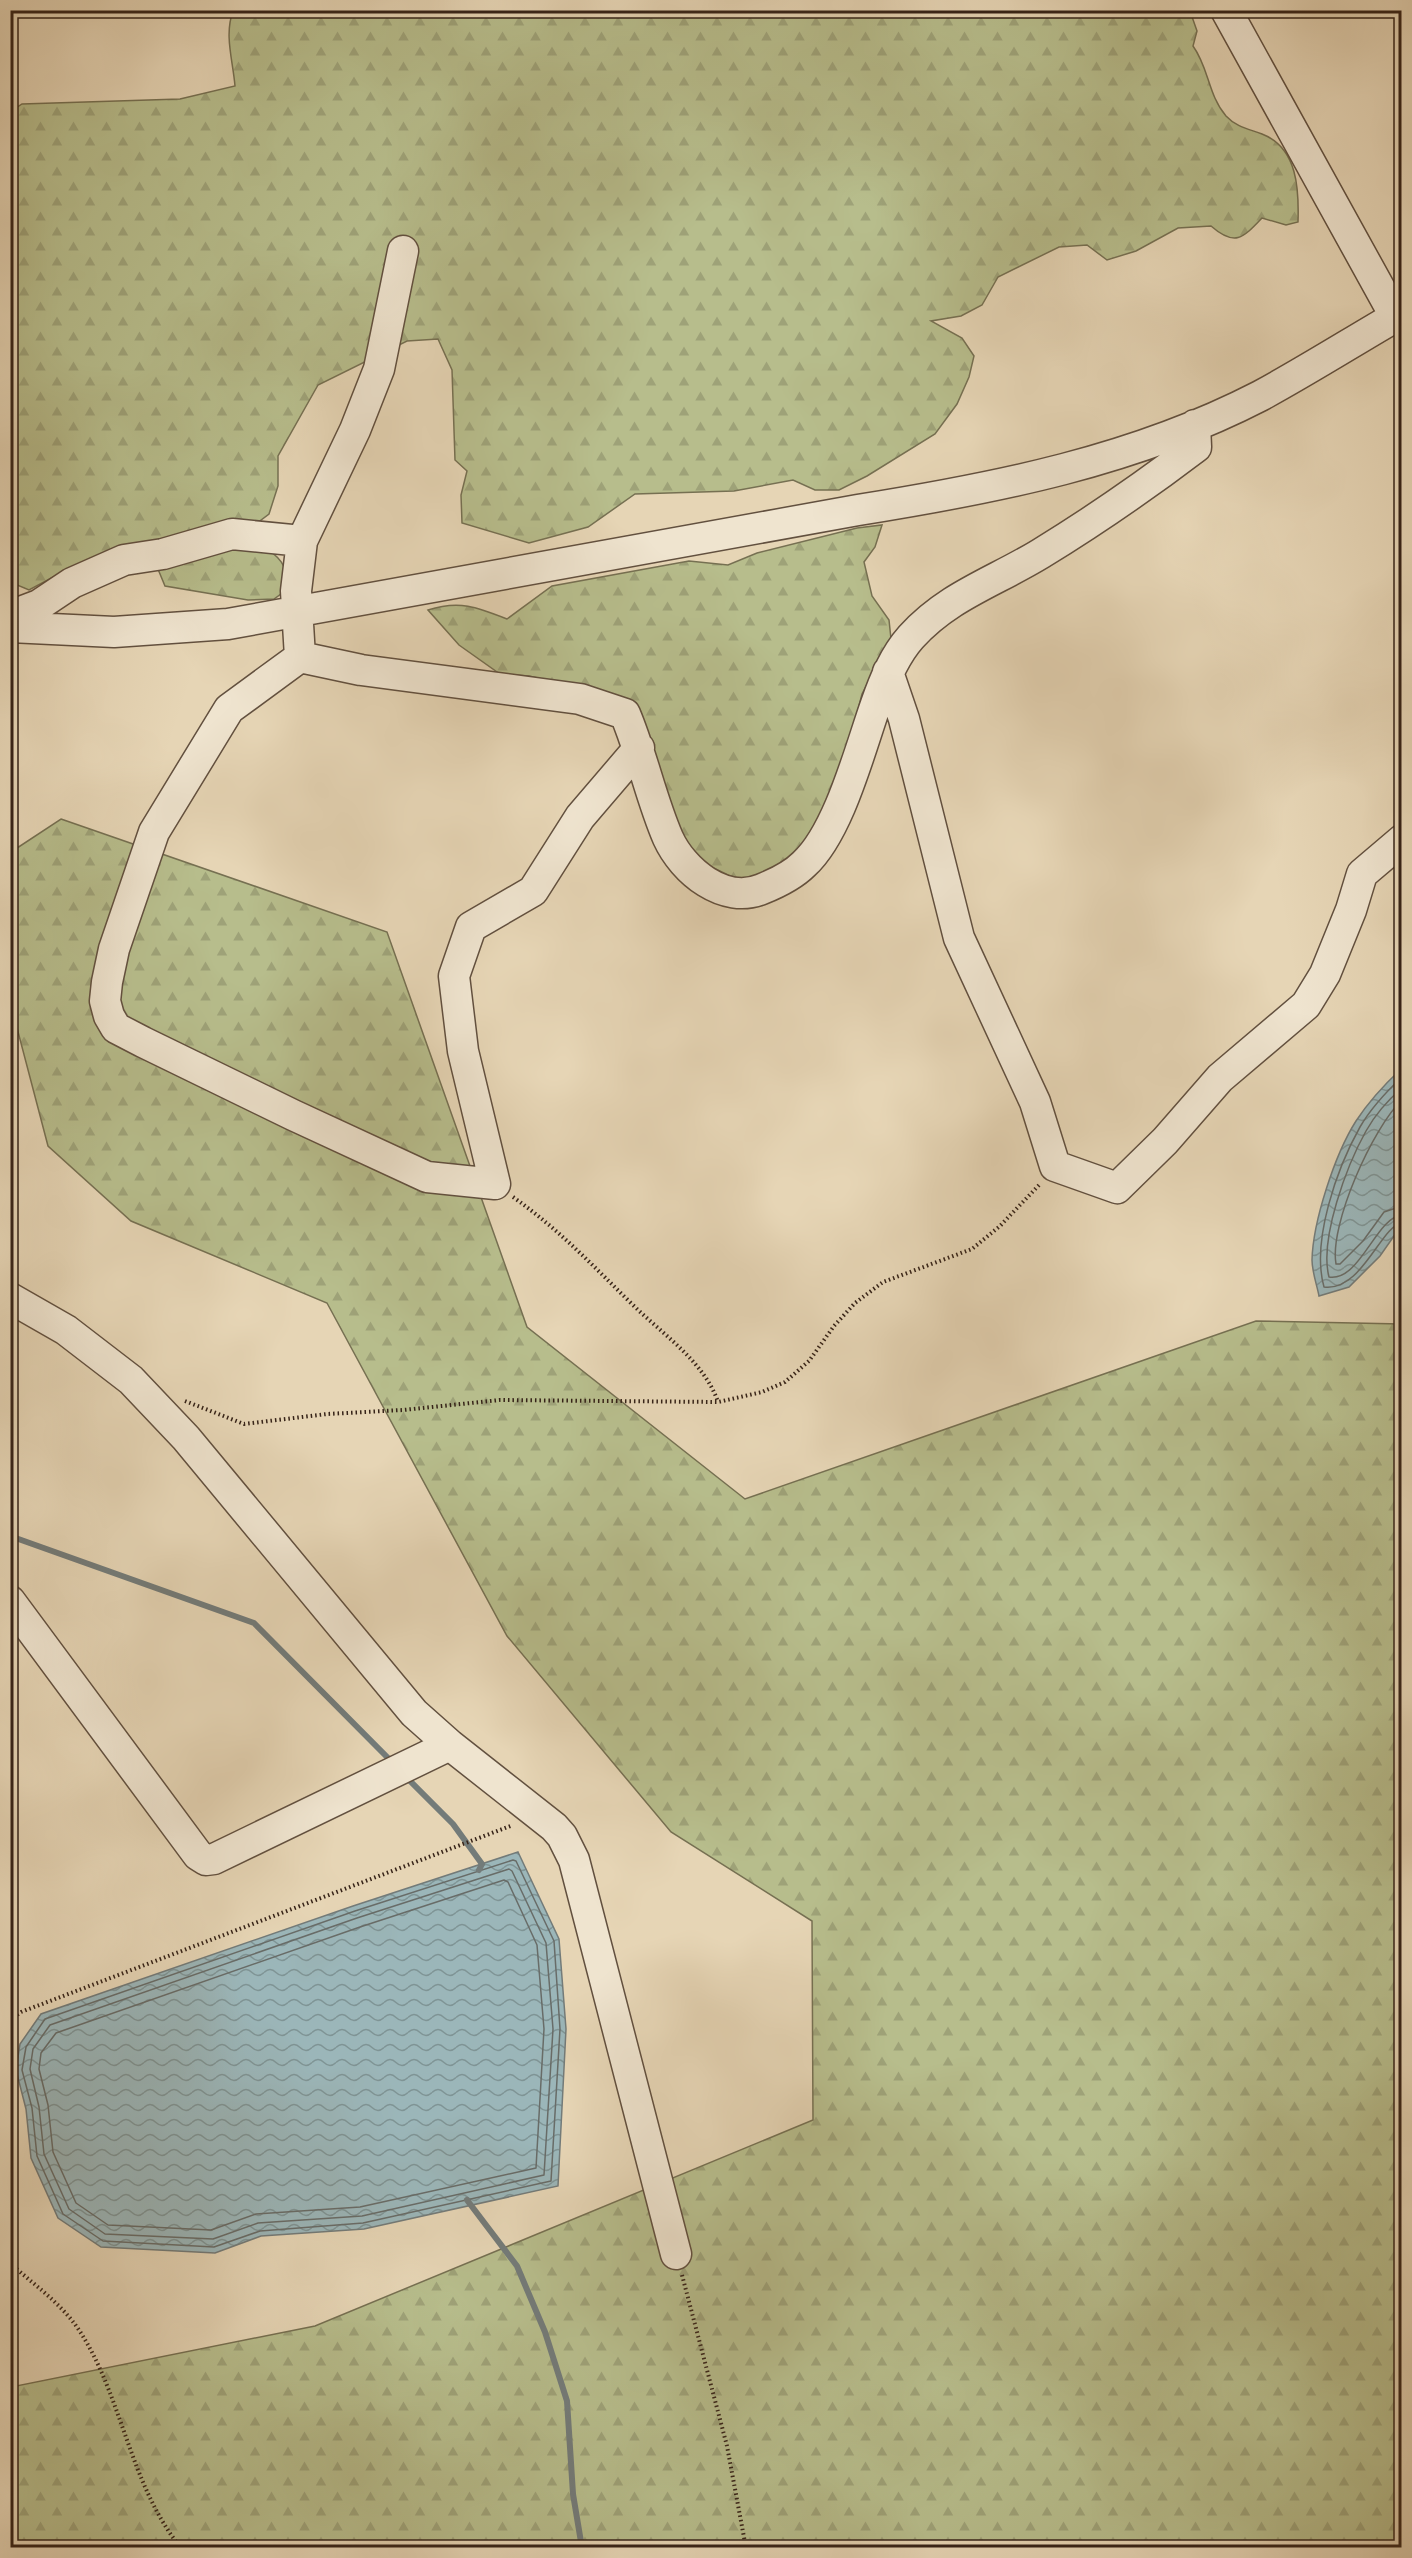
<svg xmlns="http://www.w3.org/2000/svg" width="1412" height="2558" font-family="Vollkorn,serif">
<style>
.forest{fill:url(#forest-firs);stroke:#767052;stroke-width:1.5}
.water{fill:url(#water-waves);stroke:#737b79;stroke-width:1.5}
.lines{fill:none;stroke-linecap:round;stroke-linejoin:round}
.shore{stroke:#686c68;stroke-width:1.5}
.stream{stroke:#737b79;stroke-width:6}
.minor-casing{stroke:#62503f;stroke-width:33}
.path{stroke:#362318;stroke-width:4;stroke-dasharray:1.5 3;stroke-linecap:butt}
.minor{stroke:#efe4cf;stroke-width:30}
</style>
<defs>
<pattern id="forest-firs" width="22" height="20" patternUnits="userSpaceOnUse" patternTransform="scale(1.5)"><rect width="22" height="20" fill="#b7bd8c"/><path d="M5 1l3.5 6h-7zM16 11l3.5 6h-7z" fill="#9ea278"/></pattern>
<pattern id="water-waves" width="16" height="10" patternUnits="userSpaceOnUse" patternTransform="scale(1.5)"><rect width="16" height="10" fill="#9bb6b9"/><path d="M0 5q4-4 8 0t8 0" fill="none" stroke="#7f9495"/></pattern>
</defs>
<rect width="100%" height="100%" fill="#e6d5b5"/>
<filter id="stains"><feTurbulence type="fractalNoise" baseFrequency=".00333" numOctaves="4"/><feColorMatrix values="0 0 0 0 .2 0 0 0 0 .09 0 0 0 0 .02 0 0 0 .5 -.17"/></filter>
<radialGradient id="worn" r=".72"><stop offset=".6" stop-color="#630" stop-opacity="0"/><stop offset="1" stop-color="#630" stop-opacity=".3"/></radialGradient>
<path class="forest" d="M233 11H1190L1197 31 1193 46C1209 68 1208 95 1226 116 1236 127 1249 129 1262 134 1298 148 1299 190 1298 222L1286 225 1262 218C1243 238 1235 247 1211 226L1178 228 1136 251 1107 260 1087 245 1059 247 998 277 982 305 961 316 931 321 962 338 974 356 969 377 957 404 935 434 867 476 839 490H815L793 480 734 491 635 494 588 527 529 543 462 523 461 495 467 471 455 460 452 370 438 339 407 341 318 385 278 456V486L269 514 244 533C267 551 293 557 285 591L274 599 248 600 165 586 153 557 74 566 29 590 10 582V112L22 104 180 99 235 86C233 61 224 35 233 11Z
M882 525 875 547 864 562 872 596 889 620 891 639 862 694 836 796 799 854 751 882 728 875 693 858 611 695 529 676 500 674 459 645 428 610C459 600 477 607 507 619L552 586 689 561 728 565 757 553 857 528Z
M61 819 387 932 527 1327 745 1499 1256 1321 1401 1324V2547L11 2548V2387L315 2326 813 2120 812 1921 671 1832 507 1636 327 1303 131 1221 48 1146 11 1005V852Z"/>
<path class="water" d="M1401 1069V1226L1380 1256 1349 1287 1319 1296C1317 1285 1312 1272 1312 1260 1313 1221 1335 1154 1356 1121 1369 1101 1384 1085 1401 1069Z
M518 1852 559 1939 566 2029 558 2186 364 2229 261 2236 215 2253 101 2247 58 2218 31 2158 26 2109 16 2070 20 2044 41 2014 353 1906Z"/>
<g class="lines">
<path class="shore" d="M1402 1077C1386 1092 1371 1108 1360 1127 1337 1168 1311 1241 1324 1287 1362 1292 1381 1225 1402 1223
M1402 1088C1388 1100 1375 1115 1366 1131 1347 1165 1319 1239 1329 1277 1360 1282 1376 1217 1402 1215
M1402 1100C1373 1127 1329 1225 1336 1264H1340L1363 1241 1384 1212 1402 1206
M513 1860 516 1861 554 1941 560 2029 551 2181 363 2223 260 2231 214 2247 103 2241 63 2214 37 2156 32 2108 22 2070 26 2047 45 2019 355 1911Z
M509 1869 512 1871 546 1943 553 2029 544 2175 362 2216 258 2223 213 2239 105 2234 69 2209 44 2154 39 2107 30 2069 33 2049 50 2025 357 1918Z
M504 1880 508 1882 537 1945 544 2029 536 2168 360 2207 256 2214 211 2230 108 2225 76 2203 53 2152 48 2105 39 2069 41 2053 56 2033 360 1927Z"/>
<path class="stream" d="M10 1536 254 1623 393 1763
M406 1777 453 1824 482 1864 479 1870
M467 2200 517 2266 545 2332 567 2401 573 2494 582 2548"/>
<g class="minor-casing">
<path id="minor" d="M1226 10 1395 316
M403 251 379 369 355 430 302 541 296 591 300 657 361 670 580 699 625 714C642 754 651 799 668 838 683 871 724 905 762 889 777 883 792 876 804 864 839 832 860 749 876 704 884 681 894 656 911 637 948 596 994 582 1040 554 1094 521 1146 485 1196 447L1195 425
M10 616 39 605 72 583 124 560 163 554 232 534 302 541
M10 627 114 632 228 624 858 510C996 488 1134 461 1260 396 1308 370 1355 340 1402 313
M300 657 229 709 154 832 114 949 107 982 105 1001 109 1016 116 1028 143 1042 293 1115 427 1177 495 1184 463 1051 454 976 471 927 533 891 580 817 639 748
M888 672 904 719 959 938 1035 1102 1055 1166 1117 1188 1165 1141 1220 1078 1306 1005 1325 974 1351 910 1362 874 1402 840
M10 1298 66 1330 131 1380 186 1438 414 1713 450 1745 554 1827 562 1836 574 1860 676 2254
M10 1601 198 1855 206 1860 214 1859 450 1745"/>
</g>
<path class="path" d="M513 1197C561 1231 594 1267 635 1307 664 1335 705 1363 718 1402
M185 1401 244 1424 327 1414 403 1410 500 1400 718 1402 762 1392 785 1382 809 1361 834 1326 855 1303 883 1282 972 1249 1000 1226 1041 1183
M10 2020 21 2012 513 1825
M10 2263C34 2285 60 2302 79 2330 123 2397 129 2484 181 2548
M682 2275 727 2446 746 2548"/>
<use href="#minor" class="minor"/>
</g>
<rect width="1412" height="2558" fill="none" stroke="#e6d5b5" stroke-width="36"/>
<rect x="12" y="12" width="1388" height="2534" fill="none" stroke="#362318" stroke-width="3"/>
<rect x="18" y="18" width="1376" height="2522" fill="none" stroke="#362318" stroke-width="1.5"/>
<rect width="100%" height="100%" filter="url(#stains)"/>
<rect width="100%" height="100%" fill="url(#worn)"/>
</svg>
